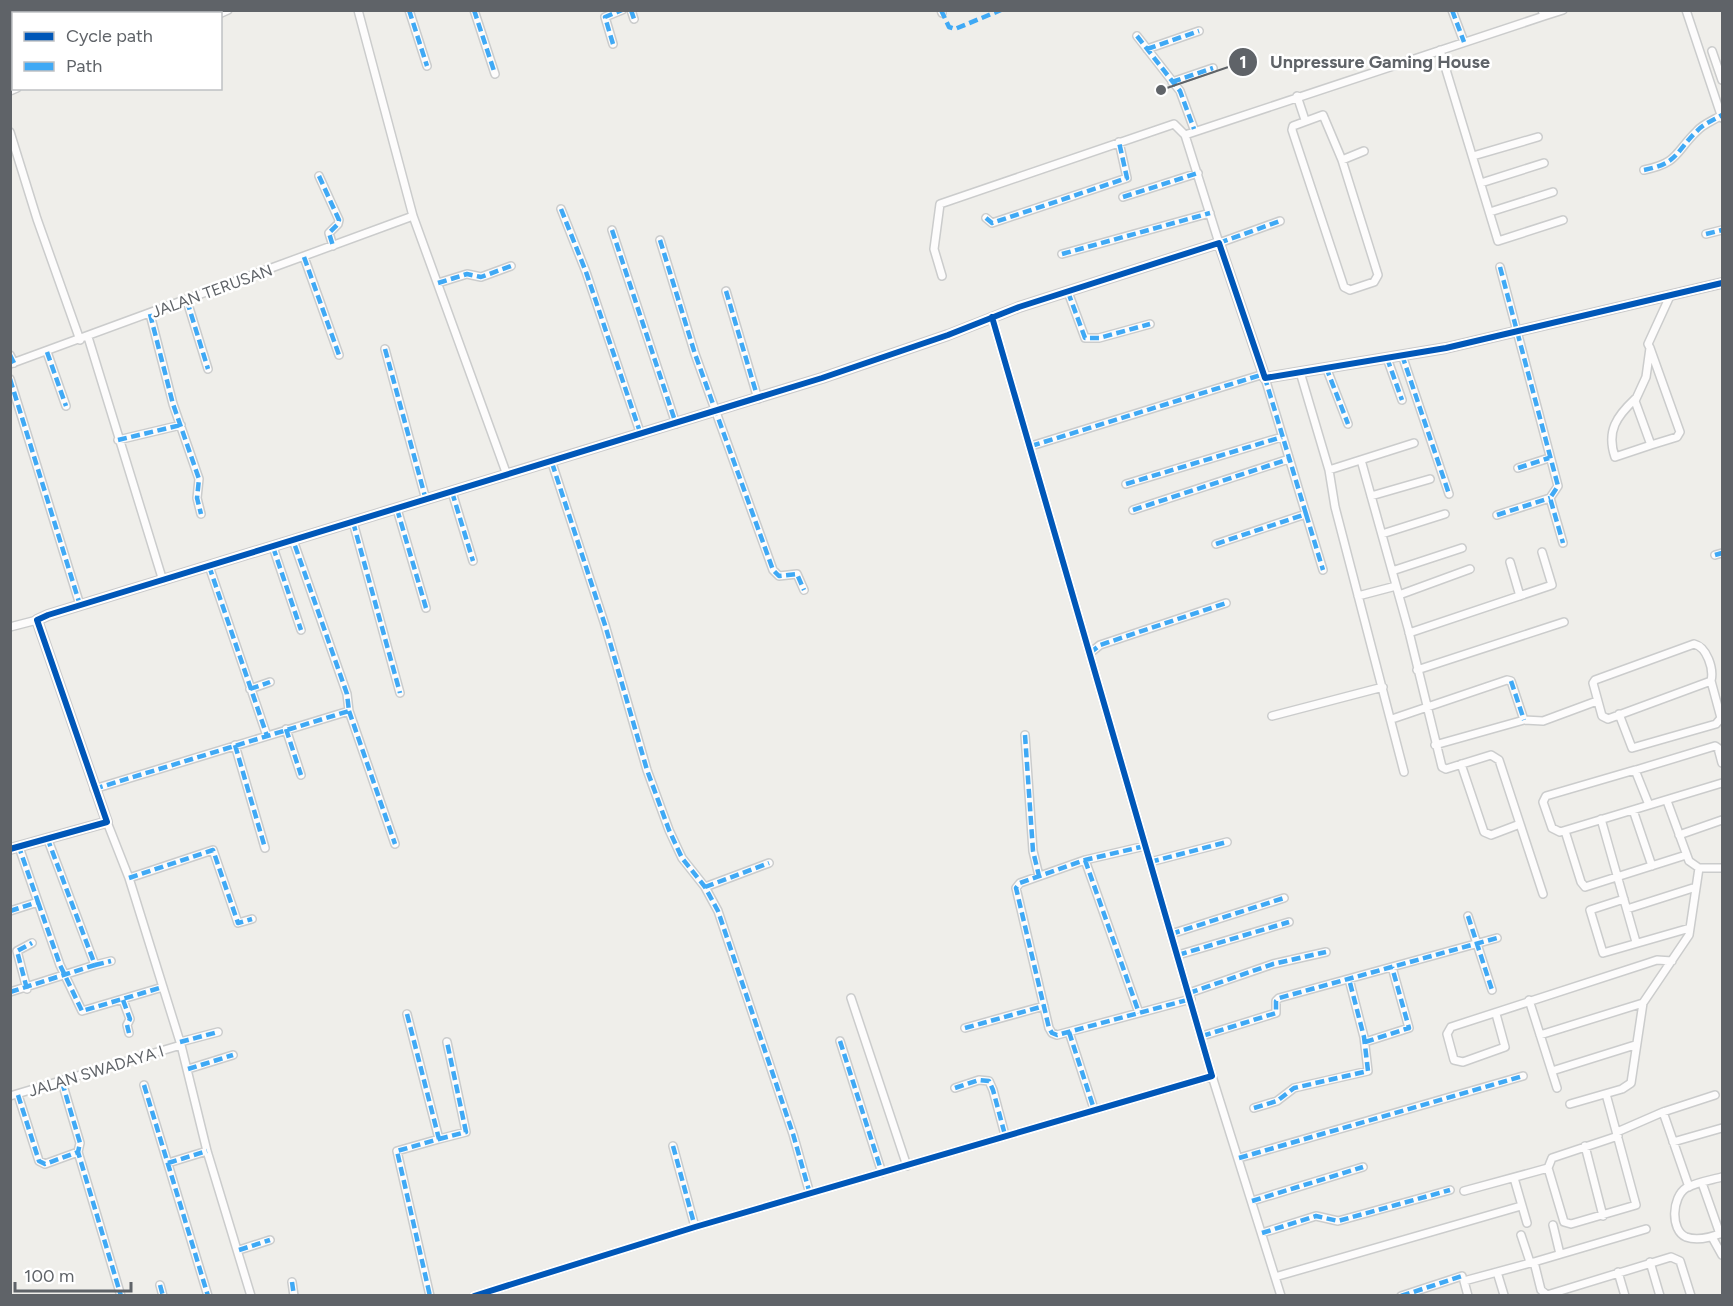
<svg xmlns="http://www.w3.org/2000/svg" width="1733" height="1306" font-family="Figtree,sans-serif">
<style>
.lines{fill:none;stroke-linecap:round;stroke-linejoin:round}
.street-casing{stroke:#cbcccc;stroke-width:10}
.secondary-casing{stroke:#cacacb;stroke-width:12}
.street{stroke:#fdfcfc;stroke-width:7}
.secondary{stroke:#fdfcfc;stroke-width:9}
.quiet{stroke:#3fa9f5;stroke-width:4.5;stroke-dasharray:9 4.5;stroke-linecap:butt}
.cycleway-casing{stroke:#fff;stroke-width:10}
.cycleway{stroke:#0057b8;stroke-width:6}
.labels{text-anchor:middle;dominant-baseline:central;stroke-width:5;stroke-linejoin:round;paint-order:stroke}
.street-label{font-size:16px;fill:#5f6368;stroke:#fff}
.leader{fill:none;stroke:#5f6368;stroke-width:2}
.callout-dot{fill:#5f6368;stroke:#fff;stroke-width:2}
.mark-label{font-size:18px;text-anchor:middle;font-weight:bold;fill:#fff}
.callout-label{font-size:18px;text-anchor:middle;font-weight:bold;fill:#5f6368;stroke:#fff;stroke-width:5;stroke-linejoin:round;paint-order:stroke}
</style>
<rect width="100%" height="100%" fill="#efeeea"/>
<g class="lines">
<g class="street-casing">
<path id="street" d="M213 10 214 14
M358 10 413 216 507 475
M409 10 427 66
M474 10 495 74
M631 10 634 19
M941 10 942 13
M1452 10 1464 42
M1542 10 1544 16 1563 10
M1686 10 1722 118
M219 14 228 10
M1137 36 1180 91 1194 129
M613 44 605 17 622 10
M1147 49 1199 31
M1440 50 1498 241 1563 220
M1712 51 1722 80
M1172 82 1213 68
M10 91 17 88
M1297 96 1305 120
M1323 115 1342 160 1378 275 1374 282 1350 290 1344 287 1292 130 1293 126Z
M10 132 37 219 80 340
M1473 156 1538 137
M1342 160 1364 151
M1644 170C1679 163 1675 152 1697 131 1703 124 1714 120 1722 115
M319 176 339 220 338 224 329 233 333 246
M1481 183 1544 163
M1123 197 1198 173
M561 209 586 272 641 435
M1490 212 1553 192
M986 218 992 223 1127 178 1119 142
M1280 221 1219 243 1185 135 1544 16
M612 230 676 424
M1706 234 1722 230
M660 240 695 354 773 570 779 576 797 574 804 590
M1062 254 1210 213
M304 257 339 355
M1500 267 1558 486 1550 498 1563 543
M942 276 934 249 940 204 1174 124 1185 135
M438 283 467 274 481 277 511 266
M726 291 758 399
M1068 292 1085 338H1099L1150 324
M187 301 208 369
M150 314 173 404 199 479 197 498 201 514
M88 337 163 581
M1650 348 1646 377 1635 401 1651 445 1677 437 1680 432 1650 348 1648 344 1670 296
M385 349 426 500
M47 352 66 406
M10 355 14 363
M1402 355 1449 494
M1387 358 1402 400
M10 364 413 216
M1326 367 1348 424
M1300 372 1329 470 1335 507 1404 772
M10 379 80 605
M1635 399C1617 416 1606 431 1615 457L1651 445
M118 440 181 425
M1031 446 1264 374
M1361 460 1408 628 1442 767 1446 769 1491 755 1499 760 1543 894
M552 463 605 625 647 770 669 830 682 858 705 887 718 911 793 1134 810 1194
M1518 468 1549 458
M1329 470 1414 443
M1126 484 1282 437
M452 492 473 561
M1371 496 1430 479
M397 509 426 608
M1133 510 1289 459
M1306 514 1323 570
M1497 515 1550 498
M353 522 400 693
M1382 534 1445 514
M1216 544 1306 514 1265 378
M273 547 301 630
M1715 555 1722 553
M1510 562 1520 596
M209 566 267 736
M1392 571 1462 548
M1399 595 1470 569
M1358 596 1396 586
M10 627 37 620
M1409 633 1552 585 1542 552
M1694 644C1707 647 1714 669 1711 681L1608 719 1602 716 1593 683 1595 680Z
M1090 653 1100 645 1226 603
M1417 670 1564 622
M250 689 270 682
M349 711 395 844
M1619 714 1632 748 1716 724 1721 718 1711 681
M1272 716 1383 687
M1392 719 1507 680 1511 681 1524 720
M286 729 301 775
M1025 735 1033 851 1039 876
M235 745 265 848
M1435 745 1524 720 1543 721 1597 701
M1461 764 1484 832 1491 835 1520 824
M1636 770 1715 746 1718 748 1722 763
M94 789 349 711 347 694 293 540
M1667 801 1689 861 1699 868H1722
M1649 805 1635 770 1546 796 1543 802 1552 828 1560 832 1722 783
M1633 810 1652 866
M1601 819 1636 942
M107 822 129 878 181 1045 207 1151 251 1296
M1565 831 1581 882 1585 887 1686 855
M1679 835 1722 820
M1145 846 1085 860 1020 883 1016 888 1049 1028 1052 1033 1057 1035 1191 999
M1085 860 1139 1013
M1150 862 1227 842
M129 878 213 850 238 923 252 919
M705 887 769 863
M1624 899 1590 910 1603 953 1690 928
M38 902 60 965 82 1011 163 987
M1627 909 1696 887
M10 911 38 902 19 847
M1468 916 1492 990
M1171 934 1284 898
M1178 955 1289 922
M95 965 111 961
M27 989 17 951 32 943
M10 992 95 965 48 840
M1189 993 1273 964 1326 952
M851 998 907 1166
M123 1000 130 1019 127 1025 129 1033
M1529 1000 1557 1088
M407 1014 439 1139 397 1151 430 1296
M1496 1014 1505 1047 1463 1062 1454 1060 1447 1034 1451 1027 1645 964 1657 960 1672 961
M965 1028 1044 1006
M1069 1032 1094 1109
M1540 1035 1643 1003
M1202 1036 1276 1013V1001L1279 998 1497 938
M840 1041 882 1173
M180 1042 218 1032
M1365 1042 1409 1028 1392 967
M188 1069 233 1055
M1552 1071 1635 1045
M1212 1076 1281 1296
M62 1082 80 1143 78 1152
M144 1085 208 1296
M955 1088 979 1080 989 1081 993 1090 1005 1135
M1606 1094 1636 1205 1571 1224 1564 1222 1548 1168 1552 1158 1618 1136
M18 1095 39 1161 45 1164 78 1152 121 1296
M10 1096 181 1045
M1570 1104 1622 1089 1631 1083 1643 1003 1689 935 1699 868
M1254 1108 1277 1101 1294 1088 1368 1071 1364 1037 1349 979
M1663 1112 1715 1095
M1617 1132 1663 1112 1689 1187
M439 1139 466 1132 447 1042
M1673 1142 1722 1128
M673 1146 695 1227
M1585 1146 1603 1216
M1239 1158 1523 1076
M168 1163 207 1151
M1722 1177C1711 1180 1697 1182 1686 1188 1672 1197 1670 1230 1686 1237 1697 1241 1712 1237 1722 1233
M1514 1178 1527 1223
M1702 1183 1720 1234
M1464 1191 1548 1168
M1252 1201 1363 1167
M1553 1225 1560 1254
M1262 1233 1316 1216 1338 1221 1450 1190
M1521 1235 1530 1262
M1712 1237 1722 1255
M239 1250 270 1240
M1534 1262 1646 1229
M1650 1262 1660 1296
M1497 1272 1504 1295
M1618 1272 1625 1296
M1275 1277 1521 1206
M292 1282 294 1296
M160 1285 163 1296
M474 1296 695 1227 1212 1076 992 317
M1401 1296 1462 1276
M1468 1296 1464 1281 1534 1262 1541 1290 1547 1295 1671 1257 1680 1261 1691 1296"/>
</g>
<g class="secondary-casing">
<path id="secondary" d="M10 849 107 822 37 620 48 615 822 378 948 335 1019 307 1219 243 1265 378 1446 348 1722 283"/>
</g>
<use href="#street" class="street"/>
<use href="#secondary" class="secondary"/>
<path class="quiet" d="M213 10 214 14
M409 10 427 66
M474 10 495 74
M631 10 634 19
M941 10 949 27 955 29 1001 10
M1452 10 1464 42
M1137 36 1180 91 1194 129
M613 44 605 17 622 10
M1147 49 1199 31
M1172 82 1213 68
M1644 170C1679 163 1675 152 1697 131 1703 124 1714 120 1722 115
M319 176 339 220 338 224 329 233 333 246
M1123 197 1198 173
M561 209 586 272 641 435
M986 218 992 223 1127 178 1119 142
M612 230 676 424
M1706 234 1722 230
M660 240 695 354 773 570 779 576 797 574 804 590
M1219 243 1280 221
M1062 254 1210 213
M304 257 339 355
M1500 267 1558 486 1550 498 1563 543
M438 283 467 274 481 277 511 266
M726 291 758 399
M1068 292 1085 338H1099L1150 324
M187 301 208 369
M150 314 173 404 199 479 197 498 201 514
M385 349 426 500
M47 352 66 406
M10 355 14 363
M1402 355 1449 494
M1387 358 1402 400
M1326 367 1348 424
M10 379 80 605
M118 440 181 425
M1031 446 1264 374
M552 463 605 625 647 770 669 830 682 858 705 887 718 911 793 1134 810 1194
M1518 468 1549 458
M1126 484 1282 437
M452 492 473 561
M397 509 426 608
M1133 510 1289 459
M1306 514 1323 570
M1497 515 1550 498
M353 522 400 693
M1216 544 1306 514 1265 378
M273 547 301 630
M1715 555 1722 553
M209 566 267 736
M1090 653 1100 645 1226 603
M1511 681 1524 720
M250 689 270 682
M349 711 395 844
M286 729 301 775
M1025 735 1033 851 1039 876
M235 745 265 848
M94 789 349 711 347 694 293 540
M1145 846 1085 860 1020 883 1016 888 1049 1028 1052 1033 1057 1035 1191 999
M1085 860 1139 1013
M1150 862 1227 842
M129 878 213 850 238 923 252 919
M705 887 769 863
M38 902 60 965 82 1011 163 987
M10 911 38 902 19 847
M1468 916 1492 990
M1171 934 1284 898
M1178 955 1289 922
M95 965 111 961
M27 989 17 951 32 943
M10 992 95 965 48 840
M1189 993 1273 964 1326 952
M123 1000 130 1019 127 1025 129 1033
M407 1014 439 1139 397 1151 430 1296
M965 1028 1044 1006
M1069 1032 1094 1109
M1202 1036 1276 1013V1001L1279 998 1497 938
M840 1041 882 1173
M180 1042 218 1032
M1365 1042 1409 1028 1392 967
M188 1069 233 1055
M62 1082 80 1143 78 1152
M144 1085 208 1296
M955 1088 979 1080 989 1081 993 1090 1005 1135
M18 1095 39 1161 45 1164 78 1152 121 1296
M1254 1108 1277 1101 1294 1088 1368 1071 1364 1037 1349 979
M439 1139 466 1132 447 1042
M673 1146 695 1227
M1239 1158 1523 1076
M168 1163 207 1151
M1252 1201 1363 1167
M1262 1233 1316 1216 1338 1221 1450 1190
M239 1250 270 1240
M292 1282 294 1296
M160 1285 163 1296
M1401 1296 1462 1276"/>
<g class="cycleway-casing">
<path id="cycleway" d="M10 849 107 822 37 620 48 615 822 378 948 335 1019 307 1219 243 1265 378 1446 348 1722 283
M474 1296 695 1227 1212 1076 992 317"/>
</g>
<use href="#cycleway" class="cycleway"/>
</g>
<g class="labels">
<g class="street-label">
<text transform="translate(212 291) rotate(-20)">JALAN TERUSAN</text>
<text transform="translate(96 1071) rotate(-17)">JALAN SWADAYA I</text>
</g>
</g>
<path class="leader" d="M1161 90L1243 62"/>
<g class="callout-dot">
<circle cx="1161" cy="90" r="6"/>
<circle cx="1243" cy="62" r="15"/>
</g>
<g class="mark-label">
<text x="1243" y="68">1</text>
</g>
<g class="callout-label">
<text x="1380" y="68">Unpressure Gaming House</text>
</g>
<rect width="1733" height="1306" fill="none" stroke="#5f6368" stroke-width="24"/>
<rect x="12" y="12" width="210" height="78" fill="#ffffff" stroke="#bfc1c3" stroke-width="1.5"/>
<rect x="24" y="32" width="30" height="9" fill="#0057b8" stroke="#bfc1c3" stroke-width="1.5"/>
<text x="66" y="42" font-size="18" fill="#5f6368">Cycle path</text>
<rect x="24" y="62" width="30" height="9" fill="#3fa9f5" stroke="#bfc1c3" stroke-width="1.5"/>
<text x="66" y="72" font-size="18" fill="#5f6368">Path</text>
<path d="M15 1282v9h116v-9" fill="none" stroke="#5f6368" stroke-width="3"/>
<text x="24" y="1282" font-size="18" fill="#5f6368" stroke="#ffffff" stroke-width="4.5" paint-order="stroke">100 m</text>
</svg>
